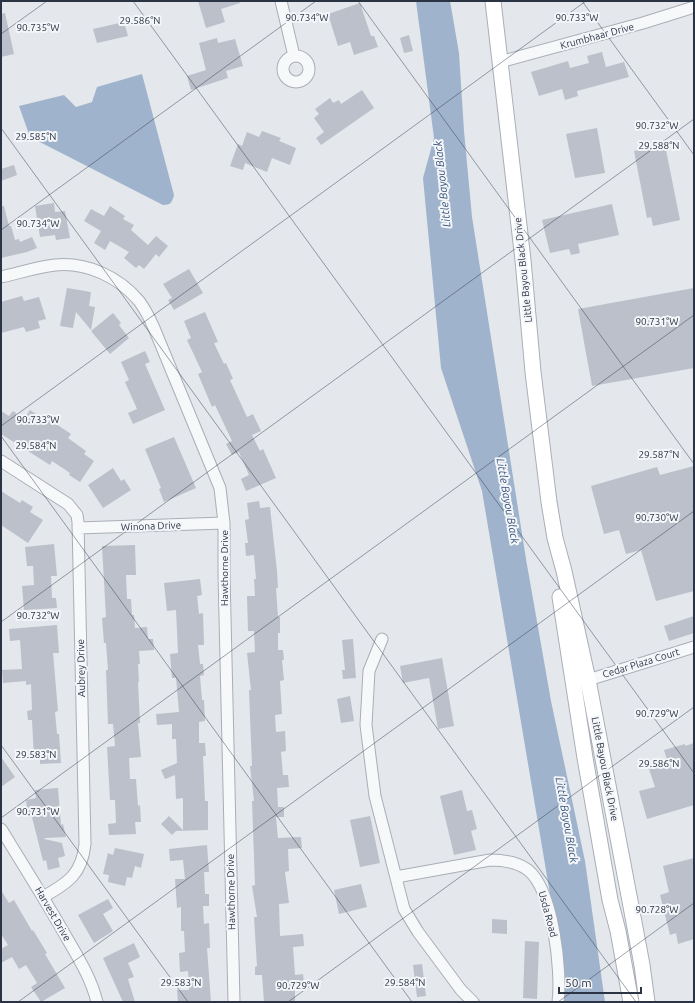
<svg xmlns="http://www.w3.org/2000/svg" width="695" height="1003" font-family="Ubuntu,sans-serif">
<style>
.water{fill:#9fb4cc}
.building{fill:#bbc0ca}
.lines{fill:none;stroke-linecap:round;stroke-linejoin:round}
.minor-casing{stroke:#a9aeb7;stroke-width:13}
.secondary-casing{stroke:#a9aeb7;stroke-width:17}
.minor{stroke:#f7f8fa;stroke-width:11}
.secondary{stroke:#fff;stroke-width:15}
.ticks{fill:none;stroke:#2b3445;stroke-width:1;stroke-opacity:0.45}
.labels{text-anchor:middle;dominant-baseline:central;stroke-width:4;stroke-linejoin:round;paint-order:stroke}
.street-label{font-size:10px;fill:#2b3445;stroke:#f4f6f9}
.water-label{font-size:11px;font-style:italic;fill:#34527a;stroke:#f4f6f9}
.ticks-label{font-size:10px;text-anchor:middle;fill:#2b3445;stroke:#f4f6f9;stroke-width:4;stroke-linejoin:round;paint-order:stroke}
</style>
<rect width="100%" height="100%" fill="#e4e7ec"/>
<path class="water" d="M416 1H450L459 53 464 131 472 217 526 559 551 701 585 861 605 1002H564V977L482 491 441 368 423 178 434 138Z
M142 74 174 195C172 202 171 205 163 205L30 137 19 106 64 95 76 107 92 102 97 87Z"/>
<path class="building" d="M198 1H239L240 3 221 9 225 22 206 28Z
M360 3 371 36H374L378 47 354 55 350 42 338 46 328 14Z
M5 13 14 54 1 57V14Z
M124 22 128 36 97 43 93 29Z
M409 35 413 51 404 53 400 38Z
M217 38 218 43 235 39 243 66 226 71 228 78 191 90 187 76 206 70 199 43Z
M602 52 606 67 624 62 629 77 577 91 578 96 565 100 562 89 539 96 531 72 568 61 570 68 589 63 587 56Z
M362 90 374 108 321 145 316 138 324 132 314 118 319 114 315 109 330 98 333 103 339 100 341 104Z
M597 128 605 173 575 178 566 134Z
M262 131 281 138 279 141 296 148 290 165 272 158 267 172 245 163 243 170 230 166 238 144 242 146 247 132 259 137Z
M665 145 680 220 653 226 651 217 647 218 634 151Z
M14 165 17 175 1 181V169Z
M54 203 55 212 65 211 70 238 56 240 55 235 40 237 35 206Z
M612 204 619 235 578 244 580 253 571 255 569 249 550 253 542 220Z
M1 206H4L9 226H11L15 240 19 239 20 242 32 237 37 248 27 252 1 258Z
M110 206 125 216 123 219 134 225 131 230 148 245 156 236 168 246 159 257 156 254 144 269 139 265 136 268 124 258 129 252 110 241 105 250 94 243 101 231 84 221 91 209 104 216Z
M189 269 203 293 174 310 168 300 172 298 163 284Z
M67 288 91 292 89 306 95 307 91 330 76 312 73 328 60 326Z
M694 288V368L592 386 578 309Z
M22 296 24 301 39 297 46 319 38 321 40 328 26 332 24 327 1 333V302Z
M205 312 218 342 214 343 224 364 226 363 233 379 230 380 247 417 253 414 261 431 252 435 260 451 263 449 276 478 246 491 241 479 249 475 239 452 232 455 226 444 232 441 215 405 212 407 198 374 202 372 187 340 191 338 184 321Z
M113 313 121 323 119 325 129 338 110 354 91 331Z
M145 351 150 362 145 364 165 410 133 424 128 413 137 409 125 382 129 380 121 362Z
M30 410 48 422 50 420 71 434 68 438 86 451 84 454 94 461 80 482 69 475 70 473 52 461 50 465 1 434V411L9 416 13 411 24 419Z
M174 437 196 488 164 502 159 489 161 488 145 449Z
M694 466V591L656 601 641 550 626 554 619 530 604 534 591 486 657 467 660 475Z
M113 468 121 481 124 479 131 490 103 508 88 485Z
M1 491 20 503 22 500 33 507 30 512 43 520 28 543 1 525Z
M259 501 260 508 270 507 277 571 278 588H276L278 617H280V633H278V650H283L284 660H282L284 680 280 681 282 714 275 715 276 732 285 731 286 751 281 752 283 775H288L289 787 277 788 278 807H284V817H276L278 838 301 837 302 848 288 849 289 871 285 872 289 903 279 904 280 936 303 934 304 946 293 947 295 975 303 974 304 983 295 984V1002H264L262 975H255V967L257 966 254 917H257L252 886 255 885 252 801H254L250 766H252L249 690H251L247 653 255 652 254 631H248L247 596H255L254 579H256L254 555 246 556 245 543H248L245 520 249 519 247 503Z
M54 544 57 576H51L52 598H56L57 608 24 610 22 586 34 585 33 566H27L25 547Z
M135 545 136 575H126L127 599H131L132 615H134L135 628 147 627 148 639H153L154 650 139 651 140 664H138L139 682H138L140 723H138L141 757 129 758 130 779H136L138 806 140 805 141 822H135L136 834 109 835 108 824 116 823 115 800H110L107 747 115 746 113 724H108L106 670H108L106 643H104L102 618 106 617 102 546Z
M200 579 202 595 197 596 199 614 203 613 204 645H198L200 664H203L204 675 200 676 202 700H204L205 721 199 722V743H205L206 756H203L205 801H208V830L176 831 172 835 161 824 169 816 183 830V798L176 799 175 775 165 779 161 770 177 763 176 739H172V724L157 725 156 714 179 712 176 678H172L170 654 178 653 176 610 167 611 164 583Z
M694 616V633L669 641 664 626Z
M57 625 59 653H53L58 711 55 712 57 734H59L61 763 40 764V758H34L32 720H28L27 711 32 710 31 684 26 685V681L3 683 2 670 22 669 20 640 10 641 9 629Z
M353 639 356 678 343 679 342 670H345L342 640Z
M442 658 454 726 438 729 429 678 403 683 400 666Z
M350 696 354 721 341 723 337 699Z
M694 743V805L647 819 639 791 655 787 649 769 668 763 664 750 685 744V746Z
M1 757 15 777 1 787Z
M58 788 61 825 63 824 66 837 45 838 44 839 62 843 65 856 58 858 60 867 48 870 46 860 43 861 32 817H28L26 800 36 798 35 790Z
M462 790 467 811 472 810 477 829 471 831 476 850 454 855 440 796Z
M370 816 380 863 360 867 350 820Z
M207 845 209 872H204L205 894H209V906H203L204 924 209 923 210 948H207L211 1002H178L177 990H189L188 971 180 972 179 953 185 952 184 931H181V907L177 908 175 879H185L183 860 170 861 169 849Z
M115 848 144 854 141 868 135 866 132 878 127 877 125 886 108 882 109 875 103 874 108 853 113 855Z
M694 858V939L678 944 676 933 670 935 660 895 669 892 663 866Z
M361 884 367 907 339 914 334 890Z
M1 890 9 903 14 900 32 931 33 930 47 953 45 954 65 988 41 1002 31 987 37 983 26 965 19 969 12 957 1 963V949L8 945 1 934Z
M108 899 113 908 103 914 113 931 94 943 78 915Z
M492 919 507 920V934L492 933Z
M525 941 539 942 537 999 523 998Z
M134 943 140 957 128 963 134 977 128 979 135 1002H123L103 958Z
M422 964 426 996 417 997 413 965Z"/>
<g class="lines">
<g class="minor-casing">
<path id="minor" d="M281 1 294 56
M283 69a13 13 0 1 1 26 0a13 13 0 1 1-26 0Z
M500 62 643 23 694 7
M1 277C19 273 37 267 55 265 87 262 119 277 139 301 145 309 150 319 154 328L220 488 224 523V574L234 1002
M1 461 68 504 77 515 78 522 85 844C82 874 68 883 43 897
M78 528 224 523
M382 639 369 671 366 725 375 796 404 909 418 932 461 990 473 1002
M588 680 694 647
M1 829C22 863 44 898 64 933 77 956 91 977 97 1002
M396 877 490 860C503 860 517 862 528 870 553 890 562 971 558 1002"/>
</g>
<g class="secondary-casing">
<path id="secondary" d="M493 1 523 260 533 372 549 502 555 538 564 571 588 680 630 901 642 965 647 1002
M560 597 585 758 610 900 618 931 631 1002"/>
</g>
<use href="#minor" class="minor"/>
<use href="#secondary" class="secondary"/>
</g>
<path class="ticks" d="M133 1 694 773M358 1 694 464M582 1 694 155M1 34 47 1M1 128 636 1002M1 230 316 1M1 426 586 1M1 436 412 1002M1 622 694 119M1 745 188 1002M1 818 694 315M18 1002 694 511M288 1002 694 707M558 1002 694 903"/>
<g class="labels">
<g class="street-label">
<text transform="translate(597 36) rotate(-15)">Krumbhaar Drive</text>
<text transform="translate(523 270) rotate(-96)">Little Bayou Black Drive</text>
<text transform="translate(151 526) rotate(-2)">Winona Drive</text>
<text transform="translate(224 568) rotate(-90)">Hawthorne Drive</text>
<text transform="translate(641 663) rotate(-17)">Cedar Plaza Court</text>
<text transform="translate(81 668) rotate(-91)">Aubrey Drive</text>
<text transform="translate(605 769) rotate(79)">Little Bayou Black Drive</text>
<text transform="translate(231 892) rotate(-91)">Hawthorne Drive</text>
<text transform="translate(53 914) rotate(60)">Harvest Drive</text>
<text transform="translate(548 914) rotate(75)">Usda Road</text>
</g>
<g class="water-label">
<text transform="translate(442 184) rotate(-96)">Little Bayou Black</text>
<text transform="translate(508 501) rotate(80)">Little Bayou Black</text>
<text transform="translate(567 820) rotate(80)">Little Bayou Black</text>
</g>
</g>
<g class="ticks-label">
<text x="307" y="21">90.734°W</text>
<text x="577" y="21">90.733°W</text>
<text x="140" y="24">29.586°N</text>
<text x="38" y="31">90.735°W</text>
<text x="657" y="129">90.732°W</text>
<text x="36" y="140">29.585°N</text>
<text x="659" y="149">29.588°N</text>
<text x="38" y="227">90.734°W</text>
<text x="657" y="325">90.731°W</text>
<text x="38" y="423">90.733°W</text>
<text x="36" y="449">29.584°N</text>
<text x="659" y="458">29.587°N</text>
<text x="657" y="521">90.730°W</text>
<text x="38" y="619">90.732°W</text>
<text x="657" y="717">90.729°W</text>
<text x="36" y="758">29.583°N</text>
<text x="659" y="767">29.586°N</text>
<text x="38" y="815">90.731°W</text>
<text x="657" y="913">90.728°W</text>
<text x="181" y="986">29.583°N</text>
<text x="405" y="986">29.584°N</text>
<text x="298" y="989">90.729°W</text>
</g>
<rect width="695" height="1003" fill="none" stroke="#2b3445" stroke-width="4"/>
<path d="M559 987v6h82v-6" fill="none" stroke="#2b3445" stroke-width="2"/>
<text x="565" y="987" font-size="12" fill="#2b3445" stroke="#f4f6f9" stroke-width="3" paint-order="stroke">50 m</text>
</svg>
